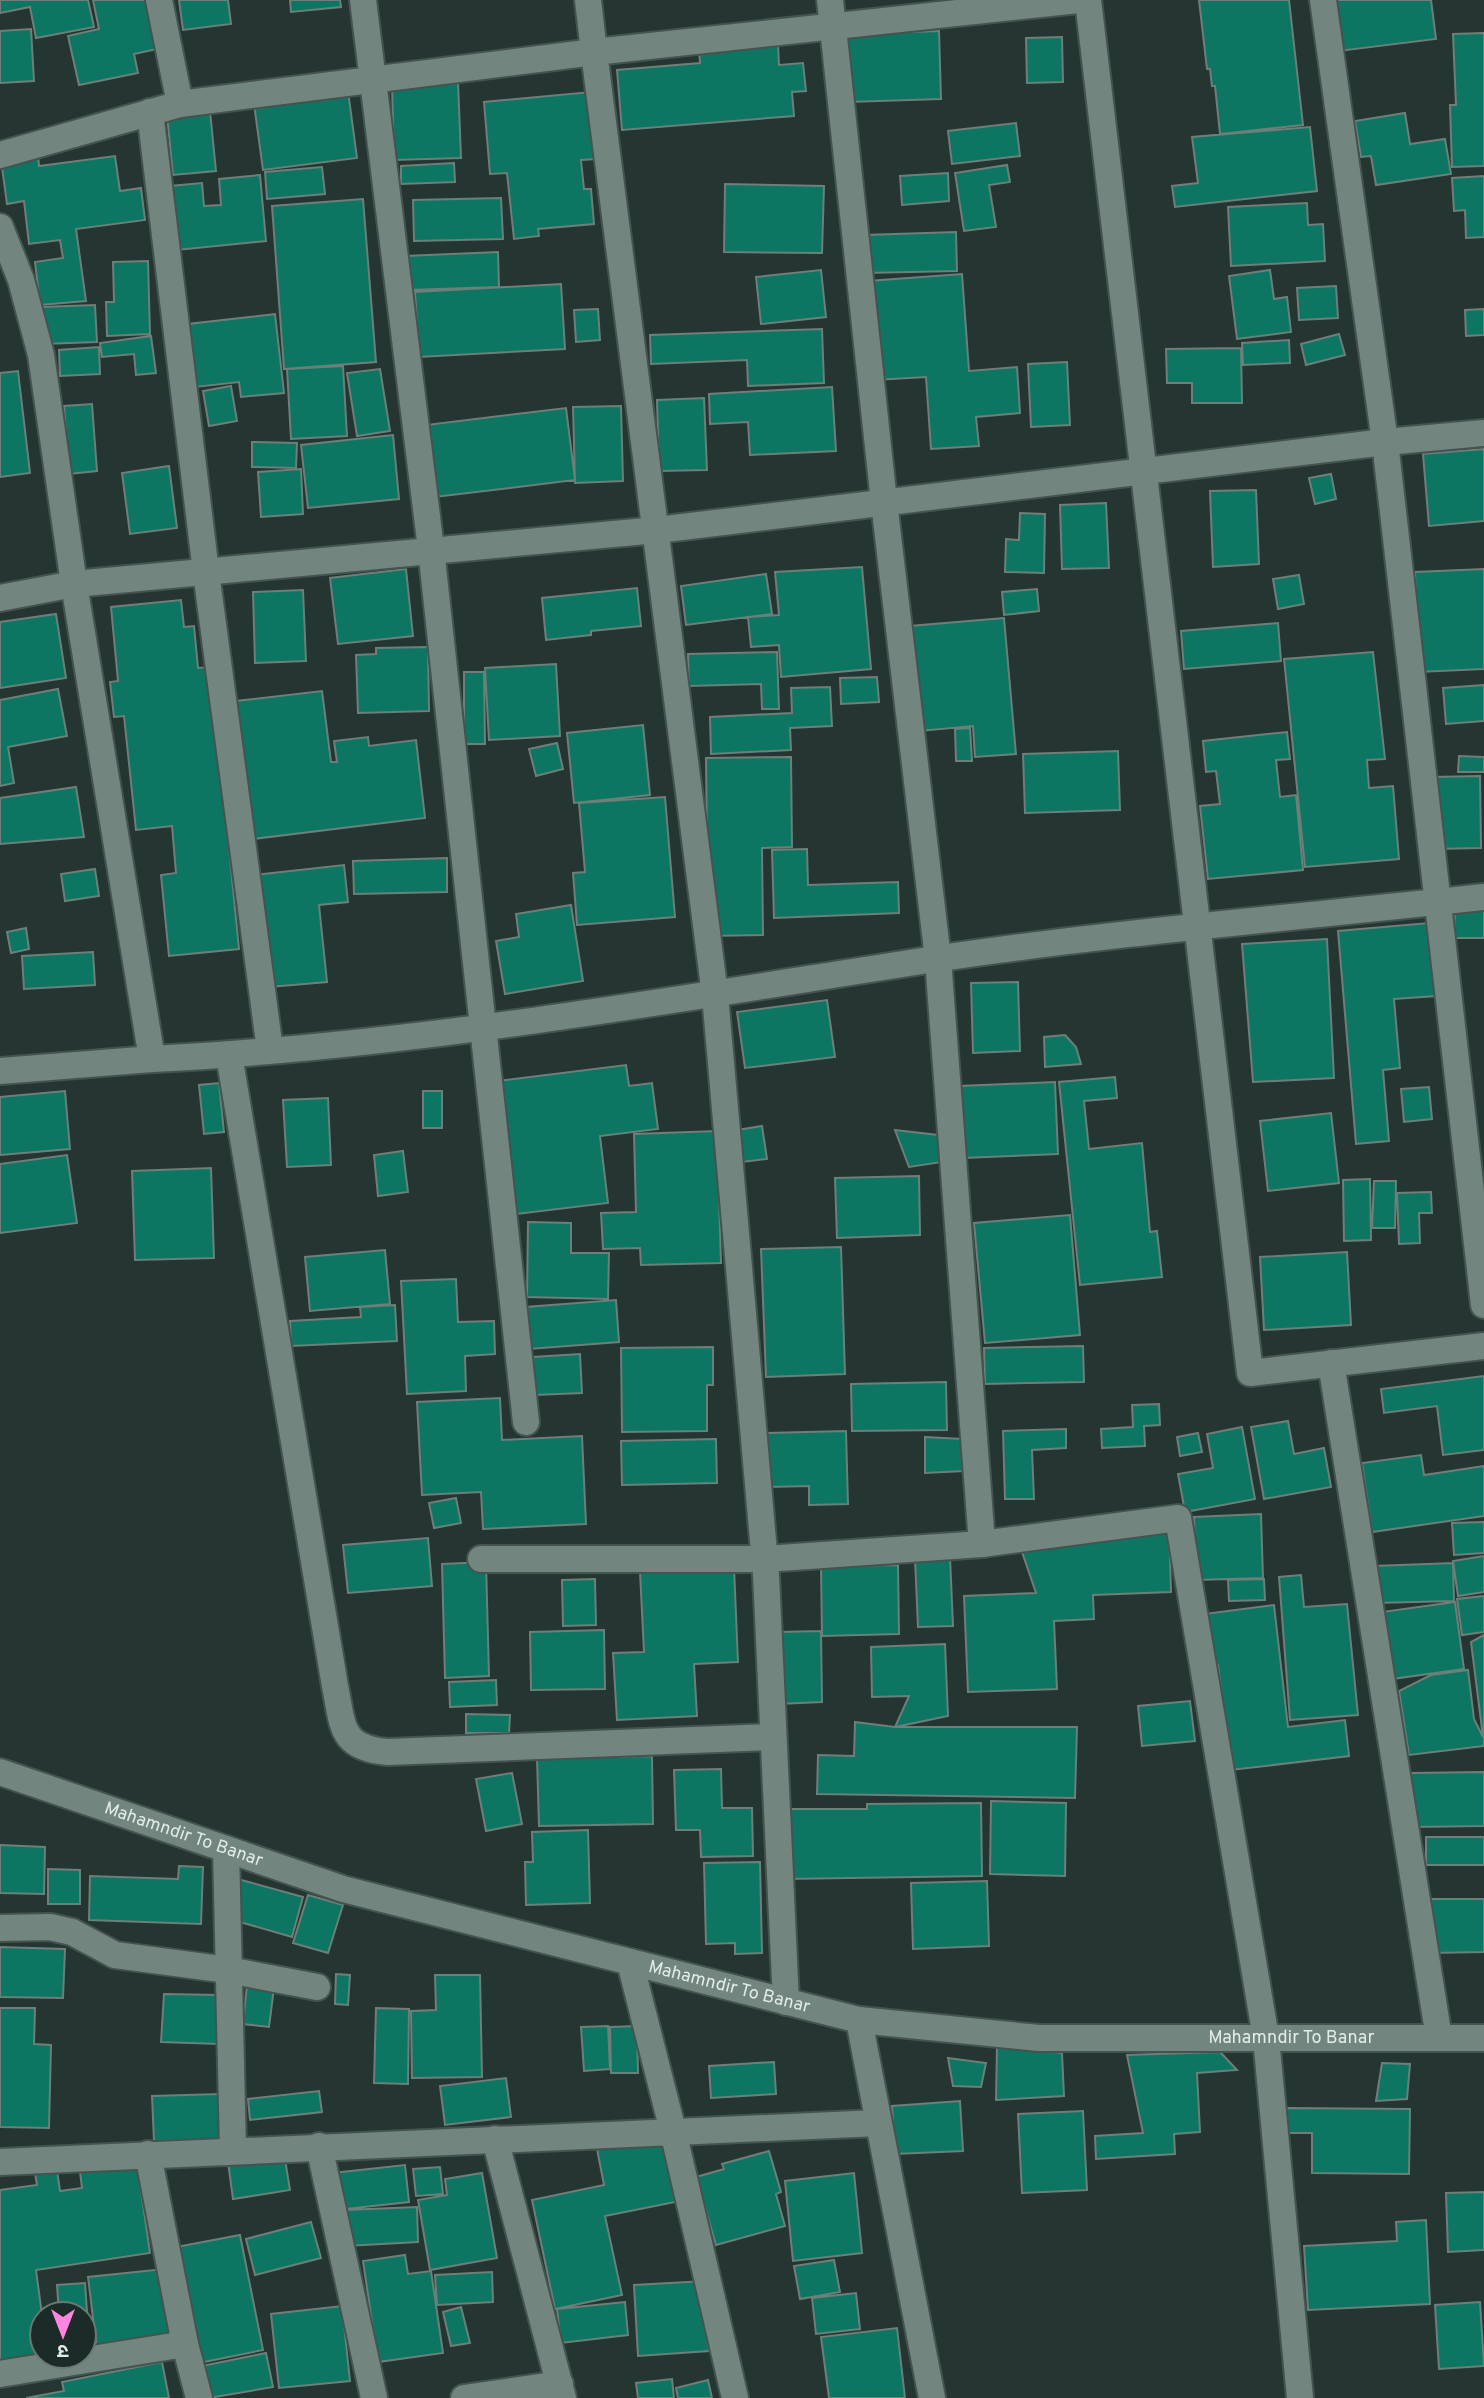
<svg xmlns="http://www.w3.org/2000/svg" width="1484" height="2398" font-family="Overpass,'Noto Sans Devanagari',sans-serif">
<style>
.building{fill:#0c7662;stroke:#6c7f79;stroke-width:2}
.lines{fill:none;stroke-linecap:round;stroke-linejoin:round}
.street-casing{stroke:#44534f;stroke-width:30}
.street{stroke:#72857f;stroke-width:26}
.labels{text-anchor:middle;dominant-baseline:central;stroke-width:5;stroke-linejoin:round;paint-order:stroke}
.street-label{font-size:18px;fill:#e1ebe8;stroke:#1b2b27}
</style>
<rect width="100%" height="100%" fill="#253531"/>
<path class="building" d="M0 0H88L94 27 36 38 30 7 0 13Z
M93 0H146L157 49 134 54 138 73 79 85 68 36 99 29Z
M179 0H228L231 24 183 30Z
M290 0H340L341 7 291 12Z
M1199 0H1289L1303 125 1220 134 1215 86H1212L1210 69H1207Z
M1333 0H1431L1436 39 1339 51Z
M31 29 34 81 0 83V31Z
M939 31 941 99 848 102 846 34Z
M1484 33V166L1452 167 1450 105H1456L1453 34Z
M1062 37 1063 82 1027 83 1026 38Z
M778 44 779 65 803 63 806 91 792 92 794 116 622 130 617 70 700 63 699 50Z
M458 81 461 158 394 160 392 84Z
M348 91 357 158 263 170 254 104Z
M591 92 597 159 581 160 584 189H591L594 224 538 229 539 236 514 239 507 173 490 174 484 102Z
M210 111 216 171 173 175 167 115Z
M1405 113 1410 144 1445 139 1451 174 1376 185 1371 156 1361 157 1355 121Z
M1016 123 1020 156 952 164 948 131Z
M1310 127 1317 191 1175 207 1172 186 1198 183 1192 137Z
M38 155 39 166 115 156 120 191 141 188 145 220 76 229 86 301 40 305 35 262 63 258 60 240 29 244 24 201 7 204 1 160Z
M454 163 455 182 401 184V166Z
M1007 165 1010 182 989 185 996 227 964 231 955 173Z
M322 167 325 194 267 199 265 172Z
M948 173 949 201 902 205 900 176Z
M260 175 266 241 177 250 170 186 202 183 204 206 221 205 219 179Z
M1484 176V237L1466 238 1465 210 1454 211 1452 178Z
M725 184 824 186 822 253 724 252Z
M501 198 503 239 414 241 413 200Z
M363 199 376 362 284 369 272 206Z
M1307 203 1308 225 1323 224 1325 261 1231 266 1228 207Z
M956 232 957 271 865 273 864 235Z
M498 252 499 287 407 290 405 256Z
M148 261 150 334 107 336 106 302H114L113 262Z
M821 270 826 317 761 324 756 277Z
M1270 270 1274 299 1287 297 1291 332 1237 339 1229 276Z
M962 274 969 371 1017 367 1020 413 976 417 979 446 931 449 926 377 875 380 868 281Z
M561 284 565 349 419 357 415 292Z
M1336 286 1338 318 1299 320 1297 288Z
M95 305 97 342 43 344 42 307Z
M598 309 600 340 576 342 574 310Z
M1484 309V335L1466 336 1465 310Z
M275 314 284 393 241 397 239 382 195 387 188 324Z
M822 329 824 383 748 386 747 360 651 364 650 335Z
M1339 334 1345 355 1306 365 1301 344Z
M151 336 156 373 136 375 134 354 102 357 100 343Z
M1289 340 1290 363 1243 365 1242 343Z
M99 347 100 374 60 376 59 350Z
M1241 348 1242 403H1192V383H1167L1166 349Z
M1067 362 1070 425 1031 427 1028 364Z
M343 366 347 436 291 439 287 369Z
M380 369 390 431 357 436 347 373Z
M18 371 30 473 0 477V373Z
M231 386 237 421 209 426 203 391Z
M832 387 836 451 750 455 748 422 710 424 709 394Z
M704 398 707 470 659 471 657 400Z
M92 404 97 471 69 474 64 406Z
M621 406 623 481 575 483 573 407Z
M566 408 575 480 435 497 426 425Z
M393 435 399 499 308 508 301 445Z
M252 442 297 443 296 468 252 467Z
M1484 449V521L1429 526 1423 454Z
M169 466 177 528 130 534 122 473Z
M301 469 303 514 261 517 258 472Z
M1331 474 1336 499 1315 504 1309 478Z
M1256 490 1259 564 1213 567 1210 491Z
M1106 503 1109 568 1062 569 1060 505Z
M1020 513 1045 514 1044 573 1005 572 1006 539 1019 540Z
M862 567 871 669 781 677 779 645 751 647 748 617 779 615 775 572Z
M406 569 413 636 338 644 330 578Z
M1484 569V669L1418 672 1415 572Z
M766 574 772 614 686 625 681 586Z
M1299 575 1304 604 1278 609 1273 579Z
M637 588 641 626 591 631V635L546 640 542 598Z
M1037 589 1039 611 1004 615 1002 592Z
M303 590 306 661 255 663 253 592Z
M181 600 184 627 194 626 198 668 211 667 239 949 169 956 161 875 176 873 172 826 136 830 124 716 114 717 110 682 118 681 111 607Z
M56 614 66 678 0 688V622Z
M1004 618 1016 754 975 757 973 726 920 731 910 626Z
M1278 623 1281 661 1184 669 1181 631Z
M428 647 429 711 358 713 356 655 376 654V648Z
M777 652 779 709H762L761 684 689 686 688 654Z
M1373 652 1385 759 1367 760 1369 788 1393 786 1399 859 1305 867 1284 659Z
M556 664 560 736 489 740 485 668Z
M464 672H484L485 744H464Z
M877 677 879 702 841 704 840 678Z
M1484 685V721L1446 724 1443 688Z
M830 687 832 726 790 728 791 750 711 754 710 717 792 713 791 688Z
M58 689 67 736 8 747 14 783 0 786V700Z
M322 691 331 762H337L334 741 368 737 369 746 416 740 425 818 253 839 236 701Z
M643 725 650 795 574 803 567 733Z
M970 728 972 761H956L955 729Z
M1287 732 1290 759 1276 760 1280 797 1296 795 1303 870 1208 879 1200 806 1220 804 1216 771 1206 772 1203 741Z
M557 743 563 769 536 776 529 749Z
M1118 751 1120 810 1025 813 1023 754Z
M1459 756 1484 757V772H1458Z
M791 757 792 847 762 848 763 935 708 936 706 758Z
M1480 776 1481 848 1432 849 1431 777Z
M76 787 84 837 0 844V798Z
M665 797 675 917 577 925 573 873 585 872 579 803Z
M807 849 808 885 898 882 899 913 774 918 772 850Z
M447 858V892L354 894 353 861Z
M344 865 348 902 319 905 327 982 270 987 254 875Z
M95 869 99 896 65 901 61 874Z
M571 905 583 981 505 994 496 941 519 937 516 914Z
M1455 911H1484V938H1454Z
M1429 923 1436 996 1394 999 1400 1068 1383 1070 1389 1141 1356 1144 1338 931Z
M26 928 29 949 11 953 7 932Z
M1327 939 1334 1078 1253 1082 1242 944Z
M93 952 95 985 24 989 22 956Z
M1018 982 1020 1051 973 1053 971 983Z
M827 1000 835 1057 745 1068 737 1012Z
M1065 1035 1076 1047 1081 1064 1045 1067 1044 1037Z
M626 1065 629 1086 652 1083 658 1129 600 1136 608 1203 517 1214 497 1081Z
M1115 1077 1117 1098 1084 1101 1089 1149 1142 1143 1150 1232 1157 1231 1162 1277 1080 1285 1059 1082Z
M1055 1082 1058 1154 963 1158 960 1086Z
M219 1083 224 1132 204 1134 199 1085Z
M1429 1087 1432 1119 1404 1122 1401 1089Z
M65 1091 70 1149 0 1155V1097Z
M423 1091H442V1128H423Z
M328 1098 331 1165 287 1167 283 1100Z
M1331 1113 1339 1183 1268 1191 1260 1121Z
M762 1126 767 1159 742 1162 737 1130Z
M895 1130 938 1135 942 1162 909 1167Z
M717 1131 721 1263 641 1265 640 1248 603 1249 601 1213 636 1212 634 1134Z
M403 1151 408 1192 378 1196 374 1155Z
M67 1155 77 1223 0 1233V1164Z
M211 1168 214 1258 135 1260 132 1171Z
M919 1176 920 1235 837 1238 835 1178Z
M1370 1179 1371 1240 1344 1241 1343 1180Z
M1374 1181H1396L1395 1228H1372Z
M1431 1192 1432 1213H1419L1420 1243 1399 1244 1397 1193Z
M1070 1215 1080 1335 985 1343 974 1223Z
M528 1222 571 1223V1253H609L608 1299 527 1297Z
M841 1247 845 1374 766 1377 761 1249Z
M385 1250 390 1304 310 1311 305 1257Z
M1347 1252 1351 1325 1264 1330 1260 1257Z
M456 1279 458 1322 494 1321 495 1354 465 1356 466 1391 407 1394 401 1281Z
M616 1300 619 1342 529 1349 526 1307Z
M395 1305 397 1341 291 1346 290 1321 361 1317 360 1307Z
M1083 1346 1084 1382 985 1384 984 1348Z
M713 1347V1385H707V1431L622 1432 621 1348Z
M580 1354 582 1393 535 1395 533 1357Z
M1484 1376V1450L1443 1455 1437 1406 1384 1413 1381 1389Z
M946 1382 947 1430 852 1431 851 1384Z
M500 1398 502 1440 582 1436 586 1524 483 1529 481 1492 422 1495 417 1402Z
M1159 1404 1160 1425 1144 1426 1145 1446 1102 1448 1101 1429 1133 1427 1132 1405Z
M1288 1421 1294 1454 1324 1448 1331 1487 1264 1499 1251 1427Z
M1242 1427 1255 1499 1185 1512 1178 1474 1213 1468 1207 1434Z
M1066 1429V1448L1032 1450 1034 1499H1005L1003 1431Z
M846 1431 848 1504 809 1505V1486L768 1487 767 1433Z
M1198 1433 1202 1452 1180 1456 1177 1437Z
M925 1437 962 1439 964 1471 925 1473Z
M716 1439 717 1483 622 1485 621 1441Z
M1421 1455 1424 1475 1484 1466V1516L1372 1532 1362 1463Z
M456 1498 461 1523 434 1528 429 1503Z
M1261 1514 1263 1578 1196 1580 1194 1517Z
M1484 1522V1553L1454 1555 1452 1523Z
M1169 1528 1171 1592 1093 1595 1094 1619 1054 1621 1057 1689 968 1692 964 1596 1036 1593 1020 1546Z
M428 1538 432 1586 348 1593 343 1545Z
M1484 1556V1592L1458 1596 1453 1561Z
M950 1557 953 1626 918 1627 915 1559Z
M486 1562 489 1676 445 1678 442 1564Z
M1453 1563 1454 1601 1375 1603 1374 1566Z
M898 1565 899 1634 822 1636 821 1566Z
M734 1567 738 1662 694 1664 697 1716 617 1720 613 1653 644 1652 640 1572Z
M1301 1575 1304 1607 1347 1604 1358 1715 1290 1720 1279 1577Z
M595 1579 596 1625 563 1626 562 1580Z
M1264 1579 1265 1600 1229 1601 1228 1580Z
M1484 1596V1632L1462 1635 1457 1599Z
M1455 1602 1464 1669 1392 1679 1382 1612Z
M1274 1605 1288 1727 1345 1720 1349 1756 1231 1770 1218 1665 1211 1666 1204 1614Z
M604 1630 605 1689 531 1690 530 1632Z
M821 1631 822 1702 779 1704 778 1632Z
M1484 1635V1746L1409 1755 1399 1691 1431 1675 1468 1670 1474 1719 1483 1737 1471 1642Z
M945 1644 948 1716 895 1727 909 1696 872 1697 871 1647Z
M496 1680 497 1705 450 1707 449 1682Z
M1190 1701 1195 1741 1142 1746 1138 1706Z
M466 1714 510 1715 509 1733H466Z
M855 1722 895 1727H1077L1075 1798 817 1794 818 1755 854 1756Z
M652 1756 653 1824 539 1826 537 1758Z
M721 1769 722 1808H752L753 1856 701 1857 700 1830H676L674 1770Z
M1484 1772V1826L1412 1827 1411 1773Z
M512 1773 522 1824 486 1831 476 1779Z
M991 1801 1066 1803 1065 1876 990 1874Z
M981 1803 982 1876 785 1879 784 1809H867V1804Z
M588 1830 590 1903 526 1905 525 1862H533L532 1832Z
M1426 1837H1484V1865H1426Z
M0 1845 45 1847 44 1894 0 1893Z
M760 1862 762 1953 735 1954V1943L706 1944 704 1863Z
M179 1866 203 1867 201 1924 89 1920 90 1876 178 1879Z
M48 1869 80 1870V1904H48Z
M238 1879 303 1897 292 1937 233 1920Z
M987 1881 989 1946 913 1949 911 1883Z
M308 1895 343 1905 328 1953 293 1943Z
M1429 1899H1484V1952L1430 1953Z
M0 1947 65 1949 63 1998 0 1997Z
M336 1974 350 1975 348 2005 335 2004Z
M435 1975H480L482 2077 412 2078 411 2011 436 2010Z
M247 1985 274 1988 269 2027 243 2024Z
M164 1994 220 1995 219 2044 161 2042Z
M0 2008H35L34 2044 51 2045 49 2128 0 2127Z
M376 2008 409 2009 408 2084 374 2083Z
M608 2026 610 2069 584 2071 581 2027Z
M637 2026 638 2073H611L610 2027Z
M997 2045 1062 2053 1064 2096 996 2100Z
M1220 2052 1237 2070 1197 2073 1200 2132 1174 2134 1175 2154 1096 2159 1095 2136 1143 2133 1127 2055Z
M948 2058 986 2063 981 2087 953 2086Z
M774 2062 776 2094 711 2098 709 2066Z
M1382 2063 1410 2064 1407 2099 1376 2101Z
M506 2078 511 2117 445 2125 440 2086Z
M319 2091 322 2112 250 2120 248 2099Z
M220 2094 221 2140 154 2141 152 2096Z
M960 2101 963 2151 895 2154 892 2106Z
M1286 2108 1410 2109 1409 2174 1312 2173V2133H1286Z
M1083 2111 1087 2190 1022 2193 1018 2114Z
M670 2133 685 2200 605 2216 622 2295 555 2309 532 2200 604 2185 597 2149Z
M769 2151 781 2192 776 2194 785 2226 716 2245 696 2177 724 2169 722 2164Z
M284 2153 290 2190 233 2199 228 2162Z
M137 2163 150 2253 36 2270 42 2315V2356L0 2363V2190L37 2185 35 2173 57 2170 60 2191 82 2188 80 2172Z
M405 2165 409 2202 337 2210 333 2173Z
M440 2167 443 2194 416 2196 413 2169Z
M482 2173 497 2258 430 2270 418 2200 447 2195 445 2179Z
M854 2173 862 2253 793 2261 785 2181Z
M1484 2192V2250L1448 2252 1446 2193Z
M417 2207 418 2242 346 2246 345 2210Z
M1426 2220 1430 2304 1308 2310 1304 2246 1397 2241 1396 2222Z
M311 2222 321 2258 255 2275 246 2239Z
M240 2235 263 2350 194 2364 171 2248Z
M405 2255 408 2274 431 2271 443 2353 378 2362 363 2261Z
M834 2260 840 2292 800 2299 794 2266Z
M164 2269 172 2341 97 2350 88 2277Z
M492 2272 493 2302 437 2305 435 2275Z
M705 2281 709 2351 638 2356 634 2285Z
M85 2283 88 2327H84V2314H59L57 2285Z
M856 2293 860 2329 816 2334 812 2298Z
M625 2302 628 2335 561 2343 557 2309Z
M1480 2302 1484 2366 1439 2369 1435 2305Z
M342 2306 350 2381 279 2388 271 2314Z
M461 2307 470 2343 451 2346 443 2312Z
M897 2328 905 2398H829L821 2337Z
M266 2353 273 2387 209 2398 202 2366Z
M162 2362 169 2398H26L64 2391 62 2382Z
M672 2379 674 2398H638L636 2383Z
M708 2380 712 2398H678L676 2388Z"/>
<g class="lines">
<g class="street-casing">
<g id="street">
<path d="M159 0 180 104"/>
<path d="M363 0 431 549 526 1422"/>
<path d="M588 0 594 52 1078 0"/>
<path d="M830 0 884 502 938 959 982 1544"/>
<path d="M1088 0 1250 1373 1484 1346"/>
<path d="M1323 0 1385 442 1484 1305"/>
<path d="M150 112 206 572 270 1050"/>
<path d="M0 155 180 104 594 52 715 995 766 1575 786 2002"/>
<path d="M0 227 21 280 41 355 74 584 152 1059C415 1046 675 999 935 959 1116 932 1301 917 1484 897"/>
<path d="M0 598 74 584 657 530 1385 442 1484 433"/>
<path d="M229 1055 335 1686C343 1726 340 1748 388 1752L773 1737"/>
<path d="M0 1071 152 1059"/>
<path d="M1331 1363 1439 2038"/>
<path d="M481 1559H765L982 1544 1178 1518 1266 2038 1300 2398"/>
<path id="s1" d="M0 1772 343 1889 859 2020 1039 2038H1484"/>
<path d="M226 1849 233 2151"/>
<path d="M0 1928 50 1927 72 1932 115 1955 228 1970 317 1987"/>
<path d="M630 1962 673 2131 735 2398"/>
<path d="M859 2020 932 2398"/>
<path d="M495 2139 563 2398"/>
<path d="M319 2146 374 2398"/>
<path d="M148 2154 185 2344"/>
<path d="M0 2162 878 2123"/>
<path d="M0 2374 185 2344 199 2398"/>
<path d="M464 2398 560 2384"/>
</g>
</g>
<use href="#street" class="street"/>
</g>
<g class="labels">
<g class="street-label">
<text stroke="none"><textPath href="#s1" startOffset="194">Mahamndir To Banar</textPath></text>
<text stroke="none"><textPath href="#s1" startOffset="761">Mahamndir To Banar</textPath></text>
<text stroke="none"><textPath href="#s1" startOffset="1328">Mahamndir To Banar</textPath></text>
</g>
</g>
<g transform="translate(63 2335) rotate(180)"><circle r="33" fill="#1b2b27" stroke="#6a7874" stroke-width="2"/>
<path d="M0-5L12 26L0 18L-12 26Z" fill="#fe85e0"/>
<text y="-10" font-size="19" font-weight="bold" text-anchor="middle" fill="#e1ebe8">उ</text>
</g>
</svg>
